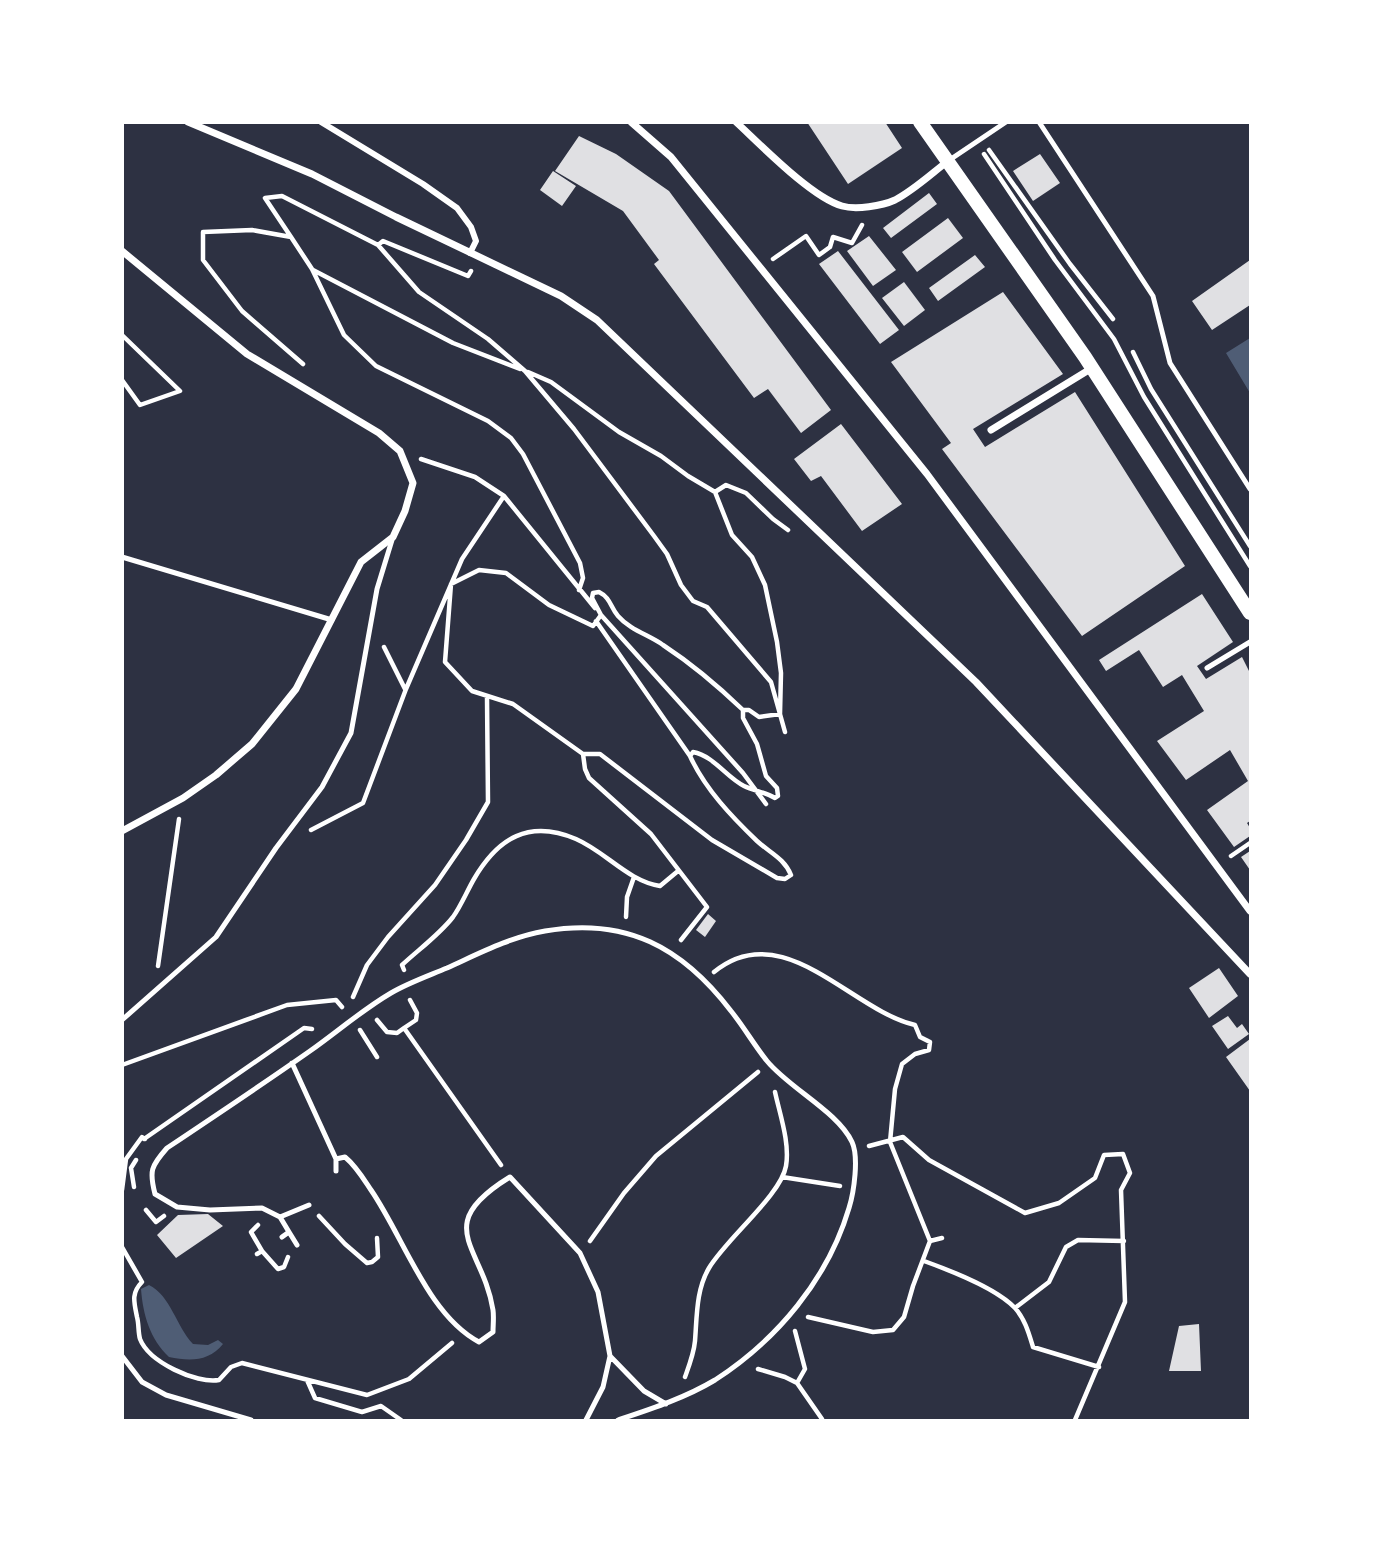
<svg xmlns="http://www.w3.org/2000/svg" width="1373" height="1543" font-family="Roboto,sans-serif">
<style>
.water{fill:#4f5d75}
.building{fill:#e0e0e3}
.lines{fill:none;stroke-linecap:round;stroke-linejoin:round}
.path{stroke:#fff;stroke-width:4.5}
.service{stroke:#fff;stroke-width:5}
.pedestrian{stroke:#fff;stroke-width:6}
.minor{stroke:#fff;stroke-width:7}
.secondary{stroke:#fff;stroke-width:14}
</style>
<rect width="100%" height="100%" fill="#2d3142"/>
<path class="water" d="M1250 338V393L1226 353Z
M149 1285C171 1296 176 1326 193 1344L208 1345 218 1340 223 1344C209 1362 189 1361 169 1357 150 1339 143 1315 141 1289Z"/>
<path class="building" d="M807 122H885L902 148 848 184Z
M579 136 616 154 669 191 831 410 801 433 768 389 754 398 654 264 659 260 623 211 555 171Z
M1040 154 1060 183 1033 201 1013 171Z
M553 171 576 186 562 206 540 190Z
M929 193 937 204 891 238 883 228Z
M948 218 963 238 917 272 902 252Z
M869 236 896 270 873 286 847 251Z
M838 251 899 330 880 344 819 264Z
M975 255 985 267 938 301 929 288Z
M1250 260V305L1212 330 1192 301Z
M904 282 925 310 904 326 882 298Z
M1003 292 1063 374 973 429 985 447 1075 392 1185 566 1082 636 942 449 951 443 891 362Z
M841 424 902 504 862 531 821 476 811 481 794 459Z
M1202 594 1233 642 1197 666 1206 679 1242 657 1250 673V821L1247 823 1250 828V836L1234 847 1207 810 1248 781 1230 750 1186 780 1157 741 1204 711 1182 675 1163 687 1139 650 1106 671 1099 660Z
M1250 851V870L1241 857Z
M708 914 716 921 705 937 696 930Z
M1219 968 1238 996 1209 1018 1189 988Z
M1228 1016 1237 1028 1242 1024 1249 1034 1228 1049 1212 1026Z
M1250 1039V1091L1226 1057Z
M208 1214 223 1226 176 1258 157 1235 178 1215Z
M1199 1324 1201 1371H1169L1179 1326Z"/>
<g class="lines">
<path class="path" d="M989 150 1070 264 1113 319
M984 154 1055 260 1114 339 1144 397 1250 566
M291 237 312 269 344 335 376 366 488 421 511 438 523 454 580 563 583 578 579 590
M378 245 383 241 468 276 471 271
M773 259 806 236 819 255 830 247 833 237 852 243 862 225
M313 270 453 343 520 369
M122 335 180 391 140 405 122 380
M1133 352 1151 389 1250 546
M303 364 242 311 203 260V232L252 230 291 237 265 198 282 196 378 245 419 292 488 339 525 371 574 429 654 536 667 554 681 585 693 601 707 607 771 682 785 732
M528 372 551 382 619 432 661 456 688 476 715 492
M421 459 475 477 504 496 595 608
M601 615 743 773 766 804
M596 621 690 756
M384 647 405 689
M583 754 513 704 472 691 445 662 451 584 479 570 506 573 549 605 593 626 601 615 592 598 593 593 599 592C611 598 610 607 618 616 630 630 649 635 663 645 692 664 718 686 743 710
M311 830 363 803 406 689 462 559 504 496
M1231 856 1250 843
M626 917 627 897 634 877
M681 940 707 907 651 834 589 778 585 769 583 754H600L712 840 777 878 785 879 791 875C784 858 770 853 757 841 732 817 705 789 690 756L693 752C714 756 726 777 744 786 754 791 765 792 775 798L778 796 777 788 766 776 757 744 743 718V710H749L759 717 780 714 781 673 777 642 765 585 752 557 732 535 715 492 726 485 746 493 773 519 788 530
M158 966 179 819
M404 970 402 965C418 950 439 935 453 917 461 906 467 891 474 879 498 838 529 819 576 839 606 852 628 881 660 886L678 871
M714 972C783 915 852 1011 915 1025L920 1037 930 1042 929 1050 915 1054 902 1064 895 1089 890 1142 930 1241 913 1286 904 1317 893 1330 873 1332 808 1317
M353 997 367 965 388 937 435 885 466 840 488 802 487 697
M410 1000 417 1013 416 1020 404 1028 501 1165
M377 1020 387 1032 397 1033 404 1028
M360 1030 377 1057
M122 1065 287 1005 336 1000 342 1007
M144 1139 304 1028 312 1029
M869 1146 903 1137 929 1160 1025 1213 1059 1203 1095 1178 1104 1155 1123 1154 1130 1173 1121 1190 1125 1302 1075 1420
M782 1177 840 1186
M134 1187 131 1168 136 1160
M122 1190 126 1159 142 1137 145 1139
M146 1210 156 1222 164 1216
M319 1216 345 1244 367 1263 372 1262 378 1257 377 1238
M258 1225 251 1232 262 1251
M590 1241 624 1193 656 1156 758 1072
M930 1241 942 1238
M122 1247 142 1282C131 1293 134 1302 137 1317 139 1324 138 1332 140 1339 149 1362 196 1384 219 1380L231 1367 242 1363 367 1395 409 1379 452 1343
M257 1254 262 1251 278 1269 284 1267 288 1257
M924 1261C949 1270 997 1289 1015 1308 1025 1319 1029 1334 1033 1347L1099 1367
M1015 1308 1049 1282 1066 1247 1078 1240 1124 1241
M795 1331 805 1369 797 1383
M758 1369 785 1377 797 1383 822 1419
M685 1377C689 1366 694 1353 695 1341 697 1316 696 1290 709 1268 727 1238 781 1195 786 1166 790 1143 780 1115 775 1092
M307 1380 315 1398 362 1412 381 1406 401 1420"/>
<path class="service" d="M1039 122 1153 296 1170 363 1250 489
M948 161 1006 122
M122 557 332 620
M1207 668 1250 642
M122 1020 216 937 276 848 322 787 351 733 377 589 392 540
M292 1063 336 1159
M336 1171V1159L345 1157C356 1166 363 1178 371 1190 404 1238 428 1315 479 1342L493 1332C493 1325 494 1317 493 1310 483 1246 430 1226 510 1177L580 1253 598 1292 610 1356 644 1391 666 1404
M280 1217 309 1205
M289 1232 297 1245
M282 1237 289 1232 280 1217 262 1208 210 1210 177 1207 155 1194C149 1171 151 1166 167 1148 215 1116 263 1084 310 1051 337 1032 362 1010 391 993 408 983 428 976 447 968 478 954 510 937 545 931 626 917 682 947 731 1011 744 1027 754 1045 767 1061 789 1088 838 1112 852 1142 859 1157 854 1192 849 1208 828 1279 777 1340 715 1380 685 1398 651 1409 618 1420
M122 1356 142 1382 166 1395 251 1420
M586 1420 603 1387 610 1356"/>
<path class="pedestrian" d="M321 122 423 184 457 208 471 227 476 241 470 253"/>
<path class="minor" d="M188 122 312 174 396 217 561 296 597 320 976 682 1250 974
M631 122 671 157 927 474 1250 911
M736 122C761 145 811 197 842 206 856 210 882 206 895 200 914 190 931 174 948 161
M122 251 247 354 379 433 400 451 413 483 405 511 393 537 361 562 296 689 252 744 216 775 183 798 122 831
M991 430 1092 368"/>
<path class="secondary" d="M920 122 1085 357 1250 613"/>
</g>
<rect width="1373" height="1543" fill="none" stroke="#ffffff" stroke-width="248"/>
</svg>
